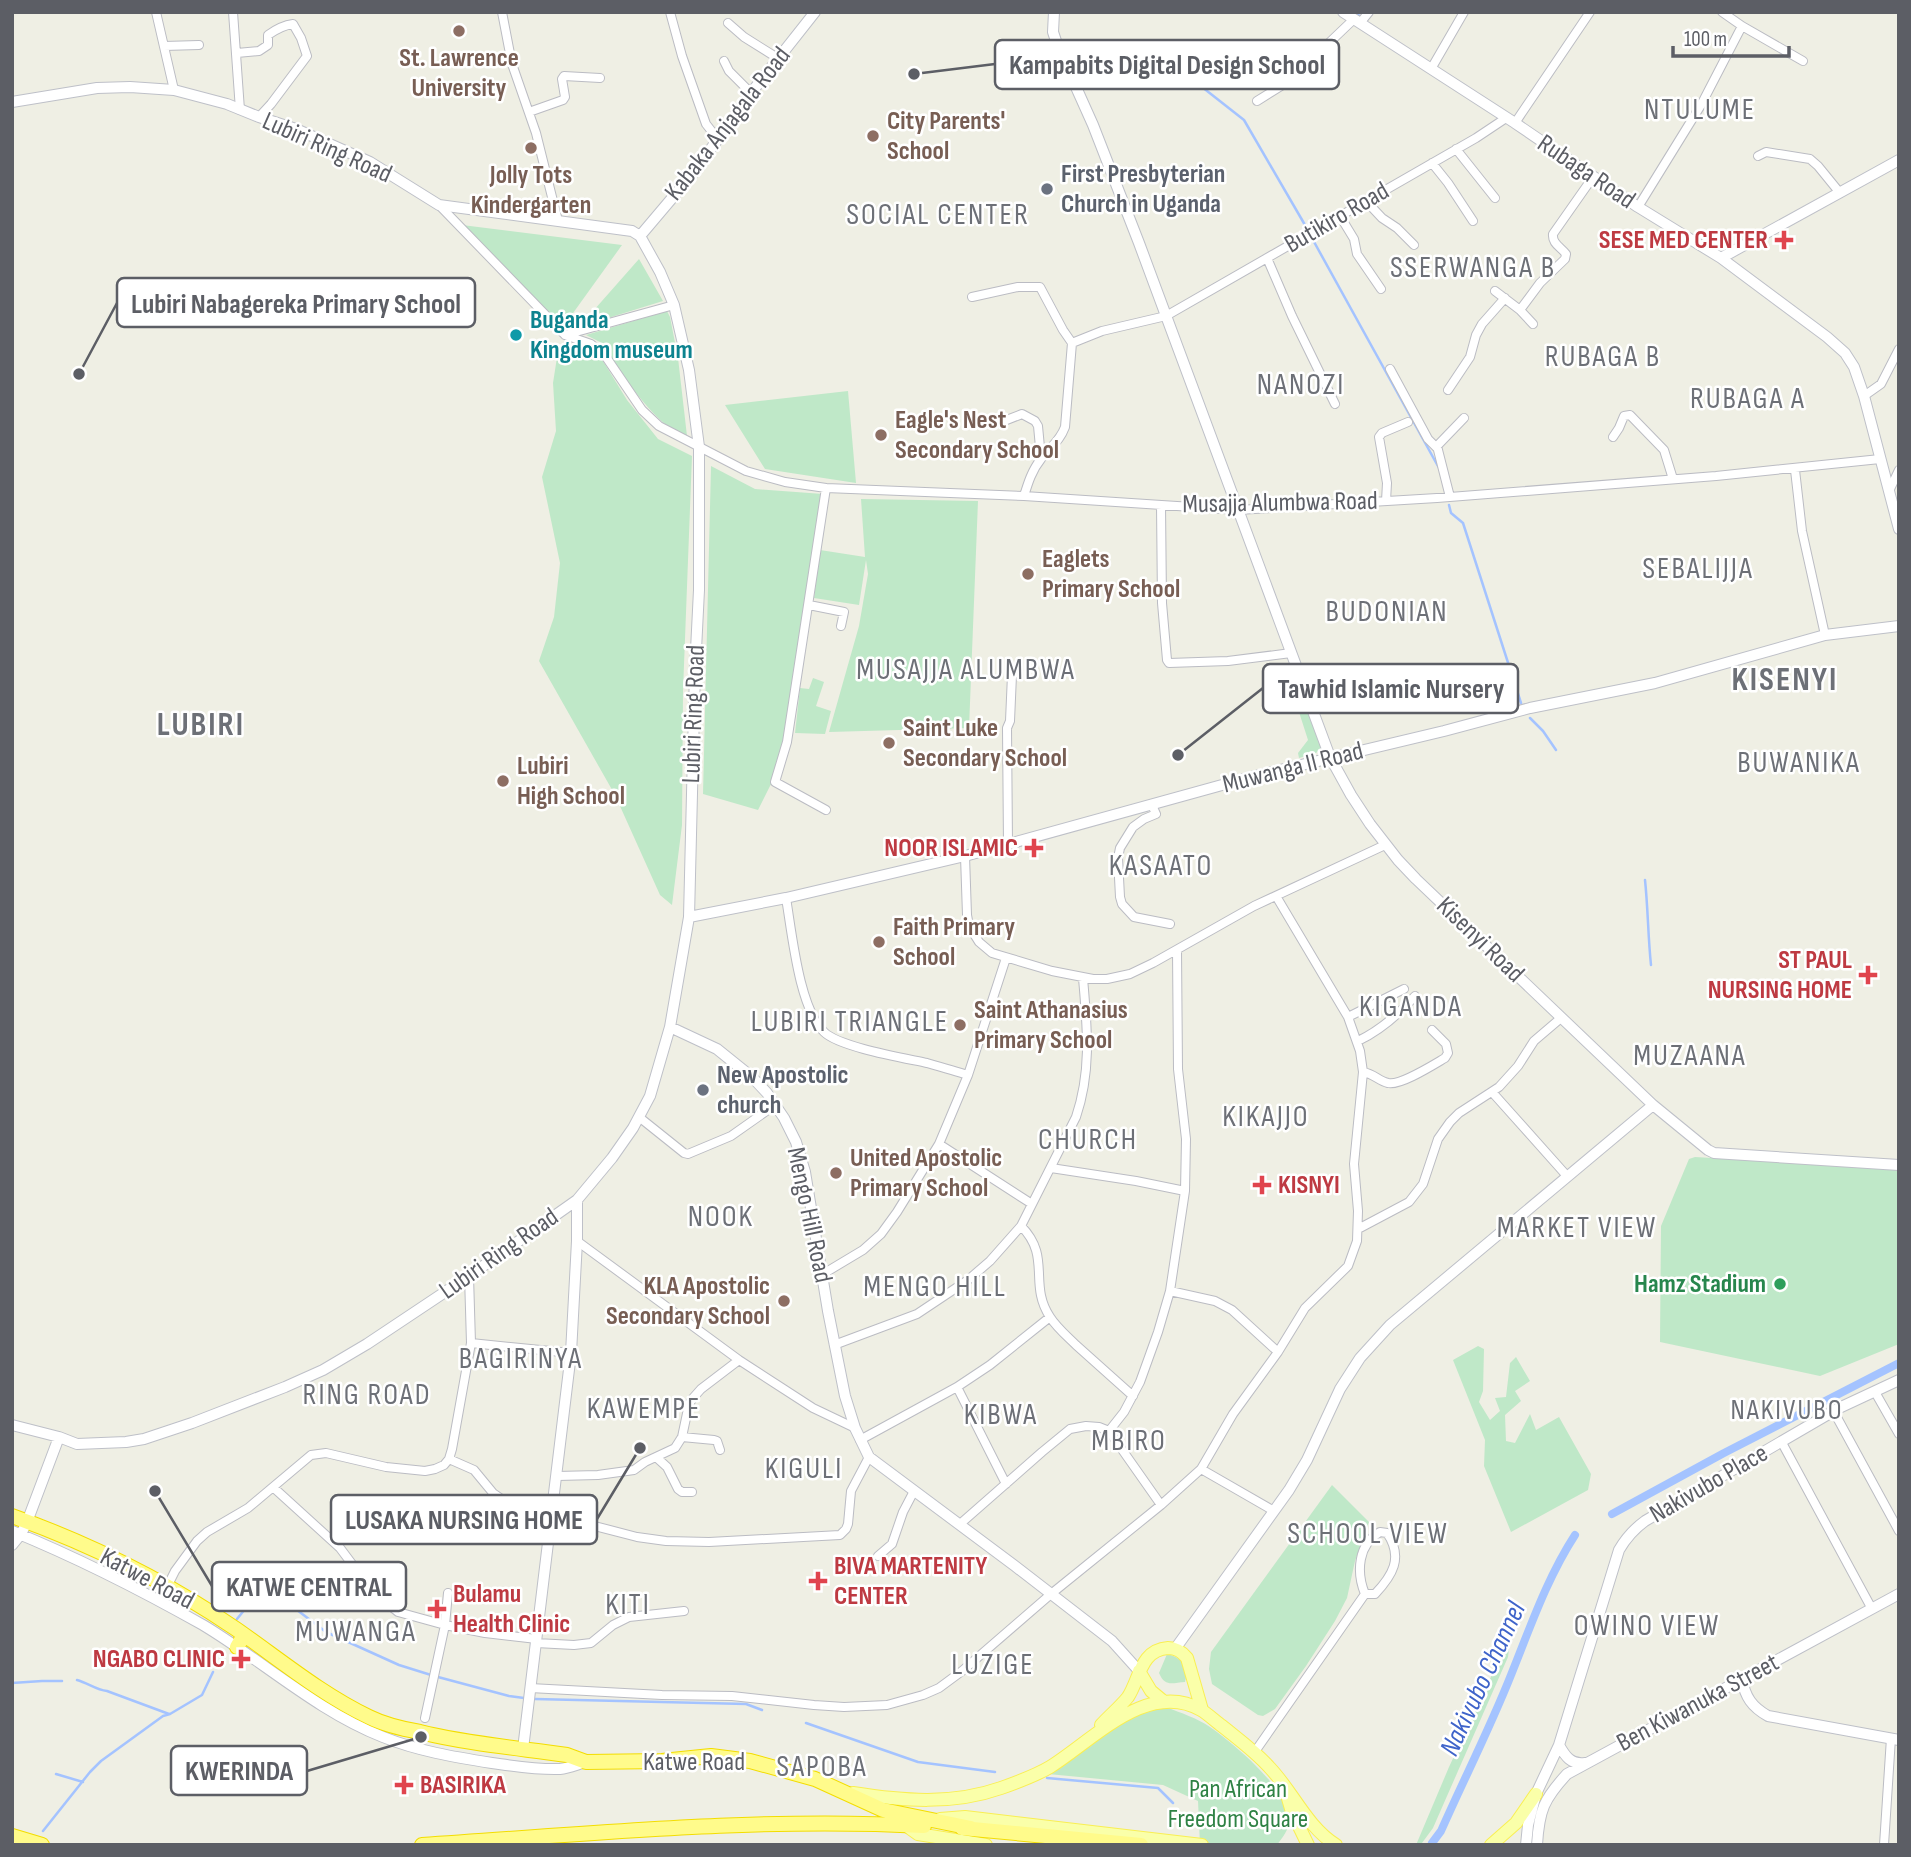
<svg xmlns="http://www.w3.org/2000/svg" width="1911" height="1857" font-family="'Sofia Sans Condensed',sans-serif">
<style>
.green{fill:#bfe8c8}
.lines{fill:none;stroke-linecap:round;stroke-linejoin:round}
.stream{stroke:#a4c3ff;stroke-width:2.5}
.canal{stroke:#a4c3ff;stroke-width:8}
.street-casing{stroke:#bbbcc3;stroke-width:10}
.secondary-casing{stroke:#bec0c8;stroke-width:12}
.primary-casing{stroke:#f9ef53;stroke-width:14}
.highway-casing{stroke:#f3dd00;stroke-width:16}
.street{stroke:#fff;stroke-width:8}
.secondary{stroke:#fff;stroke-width:10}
.primary{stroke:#faffa9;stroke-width:12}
.highway{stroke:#fffb8b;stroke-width:14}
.education-dot{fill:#8d6e63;stroke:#fff;stroke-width:2.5}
.worship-dot{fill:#6b7280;stroke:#fff;stroke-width:2.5}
.health-dot{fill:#e0444e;stroke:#fff;stroke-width:2.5}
.culture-dot{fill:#0f9aa8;stroke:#fff;stroke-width:2.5}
.leisure-dot{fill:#2e9e5b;stroke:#fff;stroke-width:2.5}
.labels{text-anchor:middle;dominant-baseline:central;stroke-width:5;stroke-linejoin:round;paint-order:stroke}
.education-label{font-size:26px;font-weight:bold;fill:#785e54;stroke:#fff;text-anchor:start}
.street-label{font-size:26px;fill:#5c5e65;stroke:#fff}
.worship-label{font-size:26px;font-weight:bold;fill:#5b616d;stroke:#fff;text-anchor:start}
.health-label{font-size:26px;font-weight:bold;fill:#be3a42;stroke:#fff;text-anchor:end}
.culture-label{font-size:26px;font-weight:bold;fill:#0d838f;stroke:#fff;text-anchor:start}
.leisure-label{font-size:26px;font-weight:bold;fill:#27864d;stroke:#fff;text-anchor:end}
.park-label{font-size:26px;fill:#2f8245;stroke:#fff}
.neighbourhood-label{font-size:28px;letter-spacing:2px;fill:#6d7077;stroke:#fff}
.water-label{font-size:28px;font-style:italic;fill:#3f64ca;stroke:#fff}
.quarter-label{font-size:30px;letter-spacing:2px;fill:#6d7077;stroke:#fff}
.district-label{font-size:33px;font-weight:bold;letter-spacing:2px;fill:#6d7077;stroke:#fff}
.leader{fill:none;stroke:#5c5e65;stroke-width:2.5}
.callout-dot{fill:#5c5e65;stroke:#fff;stroke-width:2.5}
.callout{fill:#fff;stroke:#5c5e65;stroke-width:2.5}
.callout-label{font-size:28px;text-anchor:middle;font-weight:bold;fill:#5c5e65}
</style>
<rect width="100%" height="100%" fill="#efefe4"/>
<path class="green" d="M462 225 622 245 563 327Z
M639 259 663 301 579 327Z
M667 311 670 317 678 358 687 436C656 429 619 369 600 342L586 335Z
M573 347 603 361 627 400 658 439 692 456 683 691 682 825 672 905 660 895 615 795 539 661 554 617 560 563 542 477 556 431 553 383 558 351Z
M848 391 856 483 765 469 725 405Z
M711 466 755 489 823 494 796 685 776 774 758 810 703 794Z
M861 499 978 501 969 728 829 732 859 626 868 574 866 560 859 605 814 598 820 550 865 557Z
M813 678 824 682 816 706 831 711 825 734 795 733 800 688 809 689Z
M1299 712H1309L1321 748 1316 753 1299 758 1298 753 1308 740Z
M1695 1157 1899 1169V1344L1820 1376 1660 1342 1661 1226 1689 1159Z
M1478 1346 1484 1349 1483 1391 1479 1402 1490 1420 1500 1411 1495 1398 1506 1397 1510 1363 1516 1357 1530 1381 1515 1391 1521 1401 1505 1415 1506 1441 1515 1443 1530 1414 1536 1430 1559 1417 1591 1474 1588 1490 1511 1532 1484 1466 1485 1440 1453 1360Z
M1332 1485 1369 1522 1355 1561 1347 1598 1335 1621 1306 1666 1275 1709 1263 1716 1258 1715 1212 1684 1209 1669 1211 1652Z
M1502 1646 1509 1649 1508 1657 1433 1828 1422 1843 1416 1845 1449 1767 1497 1664Z
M1167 1654C1182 1657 1189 1668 1185 1682 1172 1683 1165 1687 1159 1673Z
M1166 1707C1181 1713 1197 1718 1210 1727 1234 1744 1290 1790 1289 1821 1289 1830 1282 1838 1277 1845H1200L1198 1801 1163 1785 1048 1774 1091 1746 1117 1725 1142 1711Z"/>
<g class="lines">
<path class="stream" d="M1354 12 1361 17
M1202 87 1244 120 1305 225
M1313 240 1439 468
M1449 505 1451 513 1463 523 1521 703
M1530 718 1543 731 1556 750
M1645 880C1648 908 1648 937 1651 965
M237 1619 262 1588H268L326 1632 399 1665 431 1675
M438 1677 509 1696 524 1698
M77 1680C88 1683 96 1690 107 1691L169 1714
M12 1683 42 1681H62
M535 1699 746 1704 762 1710
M806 1723 918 1762 995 1772
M56 1774 83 1782
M1047 1778 1158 1788 1173 1803
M43 1831 90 1772 101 1761 163 1716 170 1714 202 1695 213 1672"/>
<path class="canal" d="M1612 1514 1724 1453 1899 1363
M1432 1843 1441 1831C1464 1779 1490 1728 1511 1675 1530 1628 1547 1578 1575 1535"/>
<g class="street-casing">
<path id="street" d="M156 12 174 90
M233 12 240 110
M502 12 512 64 536 133 558 221
M670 12 682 56 706 124 717 138
M1722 12 1742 26 1803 61
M728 23 744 37 779 59
M1360 23 1369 12
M164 46 199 45
M237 53 259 51 268 45V35C275 30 285 25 293 24L301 38 307 56 271 104 259 117
M724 61 729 71 751 93
M1431 69 1464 12
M1257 101 1289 81 1354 19
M529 112 563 100 565 97 562 79 564 76 600 78
M1515 123 1590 12
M1456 149 1495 198
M1758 156 1766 152 1810 159 1818 166 1840 193
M1432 163 1448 183 1473 221
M1366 201 1382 218 1397 228 1414 245
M439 205 565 335 591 344 606 357 642 410 659 426 746 471 785 482 826 488 1024 496 1238 510 1437 498 1716 476 1880 459
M1638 207 1701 105 1742 26
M1340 216 1354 239 1357 254 1381 289
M1267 258 1292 316 1335 404
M1495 291 1520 310 1533 324
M972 297 1018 287H1040L1063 330 1072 343
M1520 310 1540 283 1565 259 1566 254C1561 247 1552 244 1553 234L1593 177
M565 335 674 305
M1390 369 1428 439 1437 448
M1448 390 1470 357 1476 335 1482 324 1505 298
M1864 396 1881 384 1899 349
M986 421H1004L1022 414 1035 421 1038 426 1041 458
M1613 437 1619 428 1624 416 1630 415 1664 450 1673 479
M1795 470 1802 531 1825 635
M1889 491 1899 470
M1024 496C1028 483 1032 470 1041 459 1050 446 1059 443 1065 427L1072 343 1102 331 1166 316 1476 138 1506 118
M1450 497 1437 446 1464 418
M1386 501 1387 483 1379 437 1382 433 1408 422
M1161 505 1162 603 1167 660 1169 663 1228 661 1291 653
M809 605 844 612 841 626
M1152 805 1156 814 1144 819 1133 827 1120 848 1118 858 1120 897 1122 904 1134 917 1170 924
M826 810 775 782 787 742 826 488
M1008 844 1007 728 1010 721 1012 675
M965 856 967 915 969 926 979 942 992 953 1052 971 1093 979H1107L1130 974 1153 963 1254 906 1385 845
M786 898C792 933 799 1008 824 1032 839 1047 904 1058 927 1063 941 1067 955 1071 968 1075
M1348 1017 1404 989
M1358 1041C1381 1030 1398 1015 1415 996
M1363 1072C1374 1074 1379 1081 1388 1083 1400 1086 1433 1065 1445 1058L1448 1053 1446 1044 1432 1030
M1492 1092 1567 1176
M639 1117 684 1153 688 1154 731 1136 775 1105
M939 1144 1032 1204
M1051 1168 1136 1181 1185 1191
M1021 1226C1052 1257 1028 1284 1050 1317 1057 1328 1067 1336 1076 1345 1095 1362 1114 1379 1133 1396
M1358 1229 1409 1202 1423 1184 1438 1139 1450 1122 1459 1113 1499 1087 1518 1066 1534 1041 1561 1018
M577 1241 739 1360 813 1408 855 1428
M823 1274 863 1250 881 1234 897 1212 939 1144 968 1075 1006 958
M1170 1291 1215 1301 1232 1310 1278 1352
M471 1343 571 1353
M834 1345 917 1314 968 1280 990 1261 1021 1226 1076 1117C1092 1070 1087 1026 1083 978
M957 1387 1006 1484
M1875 1392 1899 1434
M1834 1412 1899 1531
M1109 1431 1124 1412 1140 1382 1158 1332 1170 1291 1185 1191 1186 1139 1178 1069 1177 950
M682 1437 714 1440 717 1441 720 1450
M860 1440 957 1387 990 1365 1050 1317
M1781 1441 1872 1609
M656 1457 667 1467 678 1489 682 1492H692
M449 1459 474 1470 493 1493 503 1500 553 1505
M1201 1469 1274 1511
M557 1476 598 1475 634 1470 645 1462 675 1448 682 1437 689 1404 693 1398 701 1389 739 1360
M274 1488 340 1548 373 1592 398 1612 445 1625 485 1633 537 1639
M552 1515 637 1537 666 1541 709 1542 840 1535 846 1529 848 1524 851 1491 869 1457
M960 1524 1042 1452 1070 1429 1086 1426 1099 1427 1109 1431 1161 1505
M1380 1532 1387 1533C1404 1558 1392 1576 1375 1594H1365C1356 1572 1358 1544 1380 1532Z
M878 1556 892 1544 903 1512 914 1491
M167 1587 175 1571 197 1541 207 1532 248 1508 311 1455 326 1453 386 1467 425 1471 435 1469 444 1465 449 1459 452 1449 471 1343 469 1276
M536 1643 574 1645 591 1643 613 1625 629 1617 684 1611
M530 1688 662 1695 732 1696 814 1705 844 1707 887 1705 923 1695 939 1688 962 1671 1051 1594 1161 1505 1201 1469 1233 1414 1278 1352 1305 1308 1348 1266 1357 1241 1358 1211 1354 1164 1363 1072 1360 1051 1348 1017 1276 896
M425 1718 445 1625 448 1593
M1254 1753 1365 1594
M1884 1845 1891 1738"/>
</g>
<g class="secondary-casing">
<path id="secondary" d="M1054 12 1053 32 1058 47 1093 125 1139 243 1330 757 1351 795 1370 824 1398 860 1416 879 1653 1105 1708 1150 1714 1153 1899 1165
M1343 12 1515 123 1638 207 1721 258 1827 337 1845 353 1854 367 1864 396 1899 529
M12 102 97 88 130 87 174 90 227 104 259 117 296 129 370 162 439 205 632 231 640 236 660 272 674 305 689 370 699 447V590L695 670 689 917 670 1027 650 1096 633 1128 612 1158 577 1200 469 1276 367 1344 323 1370 285 1387 192 1423 144 1439 126 1442 77 1444 59 1437 12 1425
M640 236 695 171 751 93 815 12
M1721 258 1899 160
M689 917 786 898 965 856 1251 777 1444 731 1530 708 1655 683 1825 635 1899 626
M670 1027 717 1049 753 1078 767 1093 784 1118 796 1142 805 1172 828 1311 845 1396 855 1428 869 1457 1015 1566 1112 1641 1139 1671
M12 1531C78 1558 141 1590 203 1625 263 1661 317 1711 383 1737 418 1751 454 1757 492 1763 514 1766 538 1770 560 1769 569 1768 578 1764 586 1762
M12 1545 21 1534 27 1522 59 1437
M1175 1649 1289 1490 1307 1460 1340 1389 1360 1358 1390 1325 1653 1105
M1742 1679C1745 1697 1752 1707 1768 1716L1899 1740
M1559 1745C1565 1756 1571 1765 1585 1763
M523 1749 571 1353 577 1241V1200
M1526 1845 1528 1825 1536 1794 1559 1745 1619 1550C1626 1538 1634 1529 1645 1521L1839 1408 1899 1380
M1537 1845C1539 1810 1544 1799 1567 1774L1899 1594"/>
</g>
<g class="primary-casing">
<path id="primary" d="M1139 1671 1151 1691 1163 1701
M1101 1725C1109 1716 1120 1707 1128 1697 1140 1679 1140 1650 1168 1648 1177 1648 1182 1652 1187 1658L1202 1710
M853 1793C903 1801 953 1805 1001 1788 1018 1782 1035 1776 1050 1767 1092 1741 1148 1679 1201 1710 1208 1714 1215 1721 1222 1726 1238 1739 1256 1752 1270 1768 1293 1792 1307 1827 1336 1845
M1287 1795 1292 1812 1308 1845
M940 1819 965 1817 1202 1845
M904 1824 918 1834 986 1845
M1491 1845 1516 1823 1536 1794"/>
</g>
<g class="highway-casing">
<path id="highway" d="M12 1516C90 1544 167 1582 236 1629 279 1659 321 1694 369 1717 385 1725 403 1729 420 1732 469 1744 518 1748 567 1755L586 1762 662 1761 711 1756 750 1761 815 1779 883 1810 971 1828
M237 1647 244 1635
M962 1828 1141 1845
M12 1836 42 1845
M422 1845C589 1834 756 1817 924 1826"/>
</g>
<use href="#street" class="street"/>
<use href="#secondary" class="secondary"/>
<use href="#primary" class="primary"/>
<use href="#highway" class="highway"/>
</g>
<g class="education-dot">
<circle cx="459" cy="31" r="7"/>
<circle cx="873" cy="136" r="7"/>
<circle cx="531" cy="148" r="7"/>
<circle cx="881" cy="435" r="7"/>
<circle cx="1028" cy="574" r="7"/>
<circle cx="889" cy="743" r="7"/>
<circle cx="503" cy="781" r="7"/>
<circle cx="879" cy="942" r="7"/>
<circle cx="960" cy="1025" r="7"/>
<circle cx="836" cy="1173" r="7"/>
<circle cx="784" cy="1301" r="7"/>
</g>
<g class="worship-dot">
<circle cx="1047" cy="189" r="7"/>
<circle cx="703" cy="1090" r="7"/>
</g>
<g class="health-dot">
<path d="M1780.5 229.5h7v7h7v7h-7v7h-7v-7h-7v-7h7z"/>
<path d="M1030.5 837.5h7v7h7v7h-7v7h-7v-7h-7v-7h7z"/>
<path d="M1864.5 964.5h7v7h7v7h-7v7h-7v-7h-7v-7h7z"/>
<path d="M1258.5 1174.5h7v7h7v7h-7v7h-7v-7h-7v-7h7z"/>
<path d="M814.5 1570.5h7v7h7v7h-7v7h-7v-7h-7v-7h7z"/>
<path d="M433.5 1598.5h7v7h7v7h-7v7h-7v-7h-7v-7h7z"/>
<path d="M237.5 1648.5h7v7h7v7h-7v7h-7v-7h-7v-7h7z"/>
<path d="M400.5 1774.5h7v7h7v7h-7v7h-7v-7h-7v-7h7z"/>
</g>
<circle class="culture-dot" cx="516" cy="335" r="7"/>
<circle class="leisure-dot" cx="1780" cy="1284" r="7"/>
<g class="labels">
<g class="education-label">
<text x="459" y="58" text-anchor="middle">St. Lawrence<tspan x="459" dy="30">University</tspan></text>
<text x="887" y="121">City Parents'<tspan x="887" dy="30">School</tspan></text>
<text x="531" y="175" text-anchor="middle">Jolly Tots<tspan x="531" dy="30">Kindergarten</tspan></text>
<text x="895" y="420">Eagle's Nest<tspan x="895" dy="30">Secondary School</tspan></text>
<text x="1042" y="559">Eaglets<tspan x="1042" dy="30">Primary School</tspan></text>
<text x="903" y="728">Saint Luke<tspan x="903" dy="30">Secondary School</tspan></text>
<text x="517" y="766">Lubiri<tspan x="517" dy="30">High School</tspan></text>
<text x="893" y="927">Faith Primary<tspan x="893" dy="30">School</tspan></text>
<text x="974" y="1010">Saint Athanasius<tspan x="974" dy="30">Primary School</tspan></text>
<text x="850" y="1158">United Apostolic<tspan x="850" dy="30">Primary School</tspan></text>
<text x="770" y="1286" text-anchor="end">KLA Apostolic<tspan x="770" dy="30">Secondary School</tspan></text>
</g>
<g class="street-label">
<text transform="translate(728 124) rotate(-52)">Kabaka Anjagala Road</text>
<text transform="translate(327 148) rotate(24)">Lubiri Ring Road</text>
<text transform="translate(1586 172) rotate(34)">Rubaga Road</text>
<text transform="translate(1337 218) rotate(-30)">Butikiro Road</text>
<text transform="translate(1280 503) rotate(-1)">Musajja Alumbwa Road</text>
<text transform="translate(694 714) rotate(-88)">Lubiri Ring Road</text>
<text transform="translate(1293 768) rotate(-14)">Muwanga II Road</text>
<text transform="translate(1480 940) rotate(44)">Kisenyi Road</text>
<text transform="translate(809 1215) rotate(78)">Mengo Hill Road</text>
<text transform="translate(499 1254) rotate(-35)">Lubiri Ring Road</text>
<text transform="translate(1709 1484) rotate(-30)">Nakivubo Place</text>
<text transform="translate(147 1579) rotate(28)">Katwe Road</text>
<text transform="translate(1698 1703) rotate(-28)">Ben Kiwanuka Street</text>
<text x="694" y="1762">Katwe Road</text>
</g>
<g class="worship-label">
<text x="1061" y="174">First Presbyterian<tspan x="1061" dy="30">Church in Uganda</tspan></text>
<text x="717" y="1075">New Apostolic<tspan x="717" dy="30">church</tspan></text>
</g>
<g class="health-label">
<text x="1768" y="240">SESE MED CENTER</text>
<text x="1018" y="848">NOOR ISLAMIC</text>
<text x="1852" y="960">ST PAUL<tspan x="1852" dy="30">NURSING HOME</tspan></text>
<text x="1278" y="1185" text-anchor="start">KISNYI</text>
<text x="834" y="1566" text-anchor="start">BIVA MARTENITY<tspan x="834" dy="30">CENTER</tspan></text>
<text x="453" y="1594" text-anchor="start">Bulamu<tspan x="453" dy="30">Health Clinic</tspan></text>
<text x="225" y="1659">NGABO CLINIC</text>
<text x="420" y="1785" text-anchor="start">BASIRIKA</text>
</g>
<g class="culture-label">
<text x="530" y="320">Buganda<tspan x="530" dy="30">Kingdom museum</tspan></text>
</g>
<g class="leisure-label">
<text x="1766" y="1284">Hamz Stadium</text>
</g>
<g class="park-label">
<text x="1238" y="1789">Pan African<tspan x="1238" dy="30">Freedom Square</tspan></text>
</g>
<g class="neighbourhood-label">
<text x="1787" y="1410">NAKIVUBO</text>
</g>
<g class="water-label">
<text transform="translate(1483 1679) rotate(-65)">Nakivubo Channel</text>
</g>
<g class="quarter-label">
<text x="1700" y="110">NTULUME</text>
<text x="938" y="215">SOCIAL CENTER</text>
<text x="1473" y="268">SSERWANGA B</text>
<text x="1603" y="357">RUBAGA B</text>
<text x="1301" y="385">NANOZI</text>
<text x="1748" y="399">RUBAGA A</text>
<text x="1698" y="569">SEBALIJJA</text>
<text x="1387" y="612">BUDONIAN</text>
<text x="966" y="670">MUSAJJA ALUMBWA</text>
<text x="1799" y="763">BUWANIKA</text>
<text x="1161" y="866">KASAATO</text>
<text x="1411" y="1007">KIGANDA</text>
<text x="850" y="1022">LUBIRI TRIANGLE</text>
<text x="1690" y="1056">MUZAANA</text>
<text x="1266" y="1117">KIKAJJO</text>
<text x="1088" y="1140">CHURCH</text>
<text x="721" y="1217">NOOK</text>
<text x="1577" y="1228">MARKET VIEW</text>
<text x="935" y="1287">MENGO HILL</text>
<text x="521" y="1359">BAGIRINYA</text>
<text x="367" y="1395">RING ROAD</text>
<text x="644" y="1409">KAWEMPE</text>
<text x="1001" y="1415">KIBWA</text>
<text x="1129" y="1441">MBIRO</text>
<text x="804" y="1469">KIGULI</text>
<text x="1368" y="1534">SCHOOL VIEW</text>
<text x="628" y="1605">KITI</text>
<text x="1647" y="1626">OWINO VIEW</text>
<text x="356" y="1632">MUWANGA</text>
<text x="993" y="1665">LUZIGE</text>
<text x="822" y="1767">SAPOBA</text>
</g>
<g class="district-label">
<text x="1785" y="680">KISENYI</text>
<text x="201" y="725">LUBIRI</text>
</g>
</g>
<path class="leader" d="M914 74L995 64M79 374L117 303M1178 755L1263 688M640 1448L597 1519M155 1491L212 1586M421 1737L307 1771"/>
<g class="callout-dot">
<circle cx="914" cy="74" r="7"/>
<circle cx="79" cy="374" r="7"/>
<circle cx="1178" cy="755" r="7"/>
<circle cx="640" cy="1448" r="7"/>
<circle cx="155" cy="1491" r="7"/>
<circle cx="421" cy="1737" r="7"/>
</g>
<g class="callout">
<rect x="995" y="40" width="344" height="49" rx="7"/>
<rect x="117" y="278" width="358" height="49" rx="7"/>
<rect x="1263" y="664" width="255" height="49" rx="7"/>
<rect x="331" y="1495" width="266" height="49" rx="7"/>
<rect x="212" y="1562" width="194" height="49" rx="7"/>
<rect x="171" y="1746" width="136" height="49" rx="7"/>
</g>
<g class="callout-label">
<text x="1167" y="74">Kampabits Digital Design School</text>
<text x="296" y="313">Lubiri Nabagereka Primary School</text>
<text x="1391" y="698">Tawhid Islamic Nursery</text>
<text x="464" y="1529">LUSAKA NURSING HOME</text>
<text x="309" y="1596">KATWE CENTRAL</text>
<text x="239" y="1780">KWERINDA</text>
</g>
<rect width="1911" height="1857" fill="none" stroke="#5c5e65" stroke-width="28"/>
<path d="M1673 46v10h116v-10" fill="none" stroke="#5c5e65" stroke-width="3.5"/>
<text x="1684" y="46" font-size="21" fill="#5c5e65" stroke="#ffffff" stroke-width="5" paint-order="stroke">100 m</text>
</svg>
